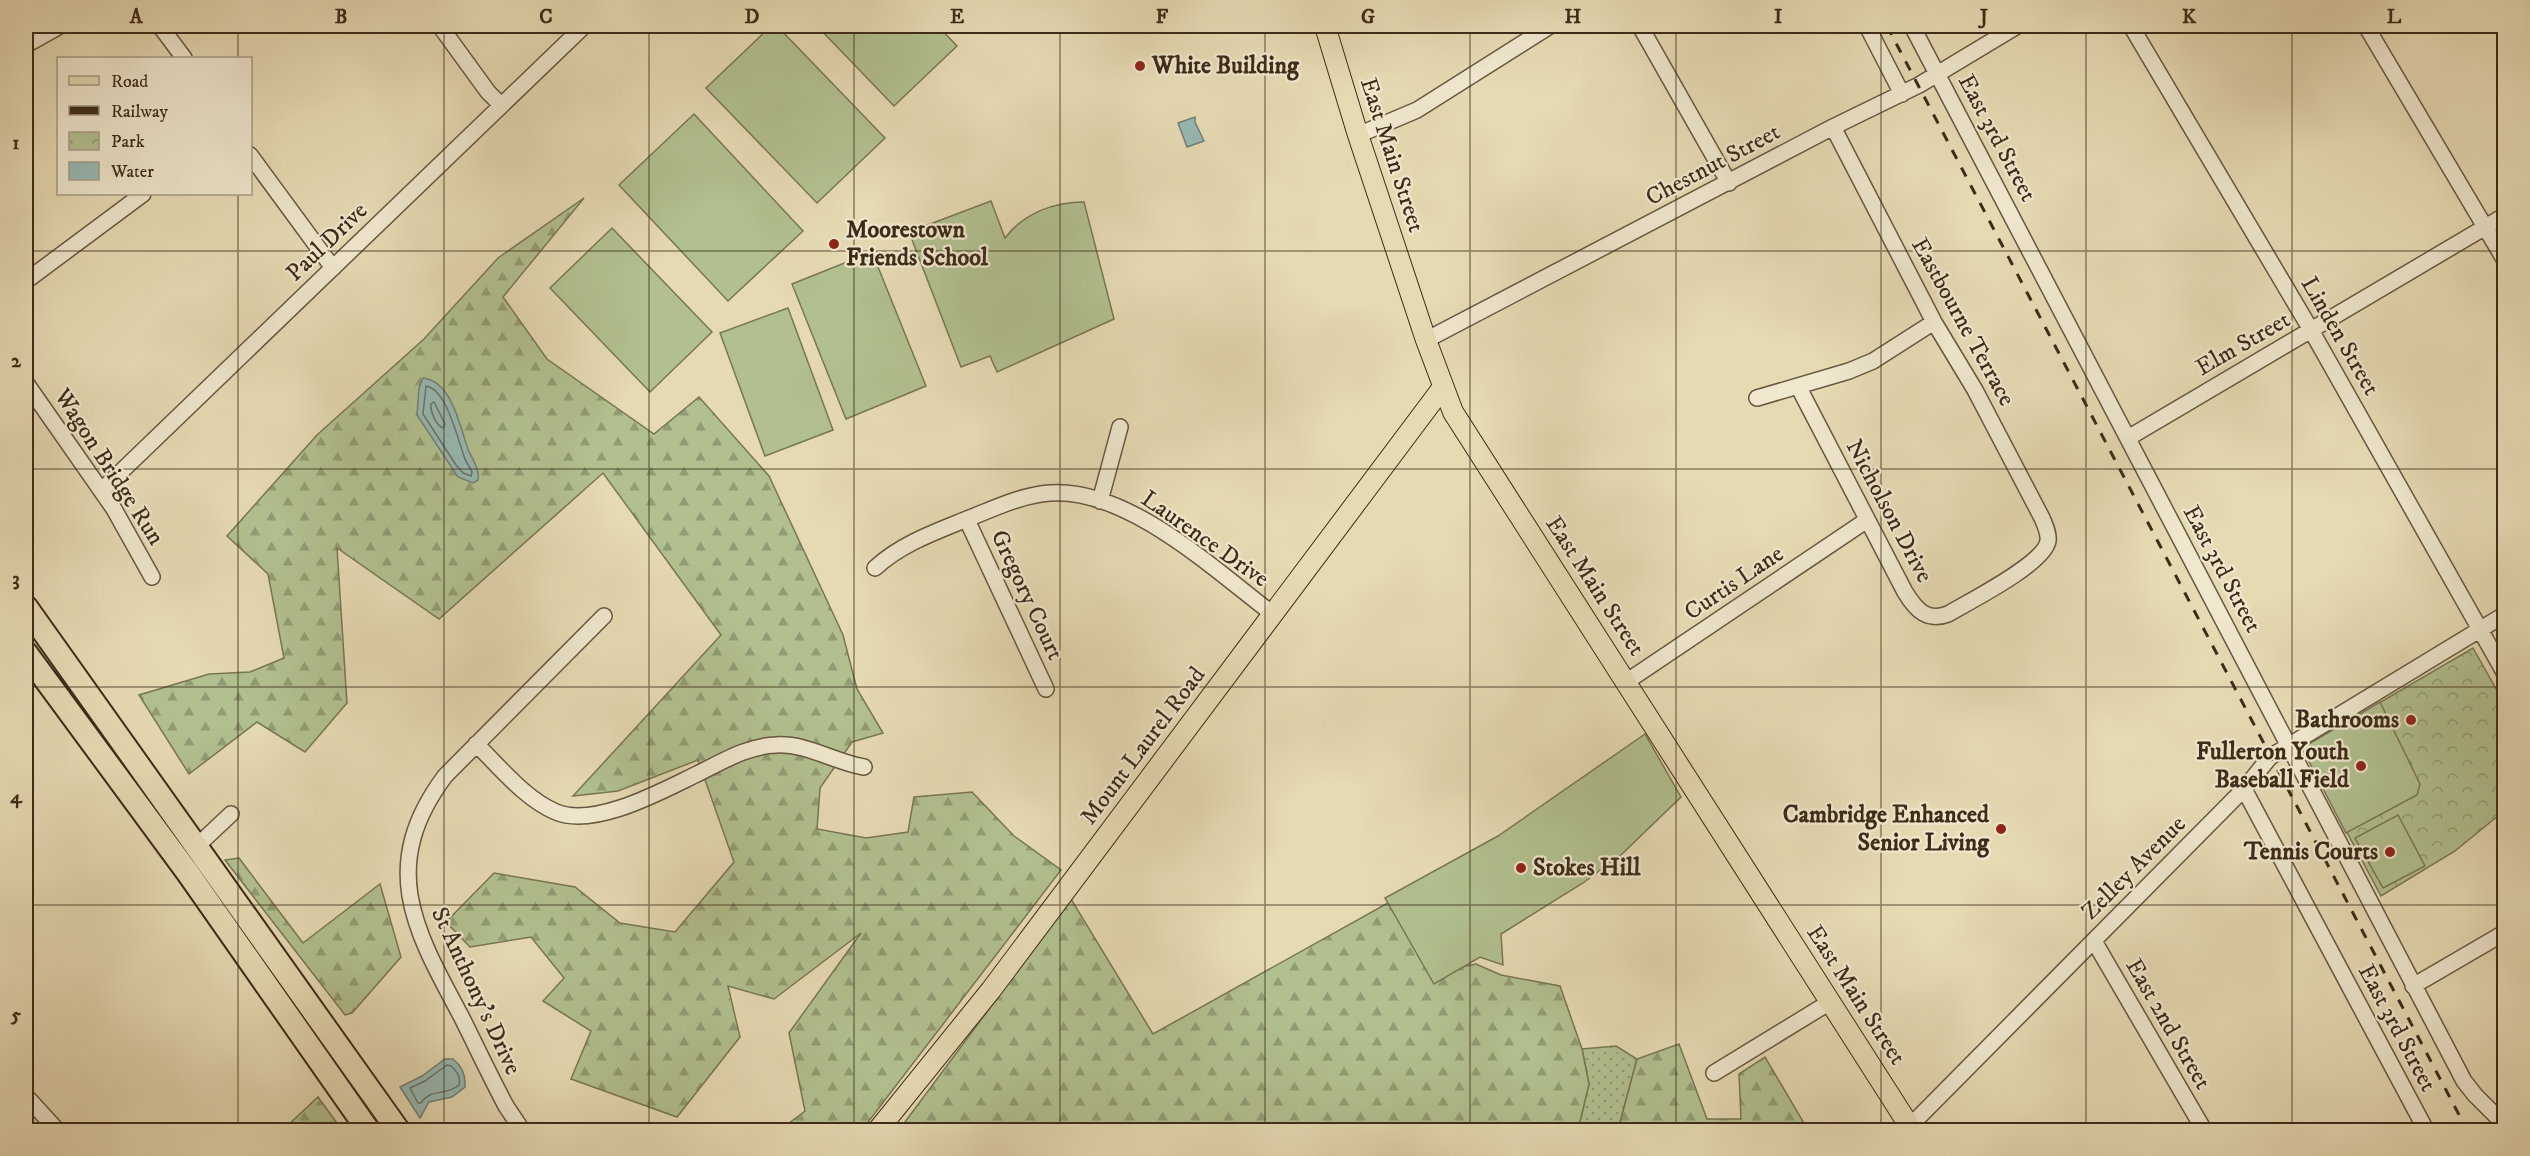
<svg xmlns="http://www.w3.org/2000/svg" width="2530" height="1156" font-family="'IM FELL DW Pica',serif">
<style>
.grass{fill:url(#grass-dots);stroke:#787654;stroke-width:1.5}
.forest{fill:url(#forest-firs);stroke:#787654;stroke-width:1.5}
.park{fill:url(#park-crowns);stroke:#787654;stroke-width:1.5}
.pitch{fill:#b2c08f;stroke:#787654;stroke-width:1.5}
.water{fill:#97b9b4;stroke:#738076;stroke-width:1.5}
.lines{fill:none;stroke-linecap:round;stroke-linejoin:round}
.shore{stroke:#6a7266;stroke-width:1.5}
.stream{stroke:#738076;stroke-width:3}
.minor-casing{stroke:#675740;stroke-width:18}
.major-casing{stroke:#3d2b19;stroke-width:22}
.highway-casing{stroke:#3d2b19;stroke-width:26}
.minor{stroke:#efe7ce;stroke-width:15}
.major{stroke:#e6dab3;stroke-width:20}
.highway{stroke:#e6dab3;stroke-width:22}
.rail{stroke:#3d2b19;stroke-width:3;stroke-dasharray:10 10;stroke-linecap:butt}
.grid{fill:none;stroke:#3d2b19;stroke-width:1.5;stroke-opacity:0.55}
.poi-dot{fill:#8f2418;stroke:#efe7ce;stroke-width:2}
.labels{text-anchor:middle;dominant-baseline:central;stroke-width:4.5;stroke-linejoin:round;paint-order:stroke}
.poi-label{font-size:24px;font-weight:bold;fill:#3d2b19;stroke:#efe7ce;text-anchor:end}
.street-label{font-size:24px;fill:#3d2b19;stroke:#efe7ce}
.neatline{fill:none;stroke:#3d2b19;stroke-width:2}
.grid-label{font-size:20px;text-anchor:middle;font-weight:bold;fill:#3d2b19}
</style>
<defs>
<pattern id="grass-dots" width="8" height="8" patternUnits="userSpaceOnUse" patternTransform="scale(1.5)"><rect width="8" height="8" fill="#b2c08f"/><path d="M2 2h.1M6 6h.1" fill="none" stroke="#929c74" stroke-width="1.8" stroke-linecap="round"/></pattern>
<pattern id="forest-firs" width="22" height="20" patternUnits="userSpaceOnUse" patternTransform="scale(1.5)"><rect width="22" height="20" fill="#b2c08f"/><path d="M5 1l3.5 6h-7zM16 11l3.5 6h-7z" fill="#929c74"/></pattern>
<pattern id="park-crowns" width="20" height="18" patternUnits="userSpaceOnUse" patternTransform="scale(1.5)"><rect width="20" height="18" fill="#b2c08f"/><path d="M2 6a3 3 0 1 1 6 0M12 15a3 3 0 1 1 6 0" fill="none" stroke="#929c74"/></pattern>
</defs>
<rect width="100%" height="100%" fill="#e6dab3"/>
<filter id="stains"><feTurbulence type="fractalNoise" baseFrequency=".00333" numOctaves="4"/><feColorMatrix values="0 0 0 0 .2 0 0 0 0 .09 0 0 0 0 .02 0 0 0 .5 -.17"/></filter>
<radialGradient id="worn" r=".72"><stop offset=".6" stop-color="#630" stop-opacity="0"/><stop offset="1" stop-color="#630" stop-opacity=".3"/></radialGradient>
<path class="grass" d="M1616 1046 1637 1059 1618 1130H1578L1589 1084 1582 1049Z"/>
<path class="forest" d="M584 198 503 297 547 359 654 434 699 397 769 476 843 635 857 689 883 733 852 742 820 788 817 829 866 838 908 832 914 797 972 792 1014 836 1061 870 862 1130H780L805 1111 789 1033 861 933 774 999 728 986 740 1037 677 1117 571 1079 591 1031 543 1001 564 978 531 937 470 947 446 922 494 873 575 887 620 923 675 932 734 862 698 760 618 791 573 796 721 635 603 473 439 619 337 548 347 703 305 752 257 722 189 774 139 695 209 674 250 672 284 658 268 574 227 536 317 435 424 339 498 258Z
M239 858 303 943 380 884 401 957 352 1013 345 1015 225 860Z
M1422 884 1441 971 1476 964 1501 975 1560 986 1582 1049 1589 1084 1578 1130H899L1071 899 1153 1034Z
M1679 1044 1707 1119H1741L1739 1074 1765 1057 1808 1130H1618L1637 1059Z
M318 1097 342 1130H283Z"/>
<path class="park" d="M2473 648 2504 703V811L2455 851 2381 896 2302 748Z"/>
<path class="pitch" d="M771 26H777L885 138 817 203 706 88Z
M817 26H938L957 46 894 106Z
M694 114 803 231 728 301 619 185Z
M991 201 1005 238C1024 213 1054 202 1084 202L1114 319 997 372 990 356 961 367 909 232Z
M612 228 712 332 650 392 550 288Z
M872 252 926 386 846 419 792 284Z
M788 308 833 430 765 456 720 333Z
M2380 702 2420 784 2417 795 2346 833 2302 748Z
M1645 734 1681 797 1622 854 1583 883 1501 934 1503 965 1480 957 1434 984 1385 898 1498 836Z
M2398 815 2425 866 2383 888 2355 838Z"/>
<path class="water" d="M1195 117V122L1204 141 1187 147 1178 123Z
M423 378C452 381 460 427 468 449 472 460 480 468 478 480L473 483 458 477 417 415 419 388Z
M445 1059H453C462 1066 466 1075 465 1087L452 1097 429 1102 420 1118 400 1087 422 1076Z"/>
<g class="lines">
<path class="shore" d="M426 386C447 389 458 441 465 459 467 464 470 467 472 472L471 476 463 473 456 465 423 414Z
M434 402 445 424 443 428C436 425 430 412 431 404Z
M447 1065 451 1066C457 1071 461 1077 459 1085 447 1096 430 1088 421 1103H418L410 1088 425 1081Z"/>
<path class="stream" d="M281 1130H282"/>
<g class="minor-casing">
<path id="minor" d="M160 26 184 58
M440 26 488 92 501 105
M1640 26 1729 183
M1867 26 1902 94
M1912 26 2464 1081 2475 1095 2504 1124
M2131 26 2311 330 2504 672
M2366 26 2504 259
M26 45 60 26
M1358 135 1417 110 1550 26
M250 155 333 268
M26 281 143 194
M1426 340 1833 127 1919 85 2017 26
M26 383 114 509 152 577
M1798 386 1905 592C1916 610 1927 622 1948 614 1970 601 2044 564 2048 541 2049 533 2045 525 2042 518L1975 390 1934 322 1833 127
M1757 398 1849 371 1873 361 1934 322
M2128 438 2504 216
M102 490 584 26
M1100 501 1120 427
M967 520 1046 689
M875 568C901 544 935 532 967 519 993 509 1021 495 1050 493 1127 487 1216 571 1274 615
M1626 682 1867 520
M476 744C500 767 525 799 556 812 594 828 660 792 695 775 720 763 746 746 776 745 807 743 834 762 864 767
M2244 789 2426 1130
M197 846 231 814
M2094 941 2204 1130
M2413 986 2504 933
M1714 1073 1830 1002
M26 1096 57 1130
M1910 1126 2244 789 2270 757 2504 615
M522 1130 506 1106C490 1076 476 1046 461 1016 414 929 378 866 445 776L604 616"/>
</g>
<g class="major-casing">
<path id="major" d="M1325 26 1358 135 1426 340 1453 412 1912 1130
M878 1130 991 990 1443 387"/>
</g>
<g class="highway-casing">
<path id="highway" d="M26 607 398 1130
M26 653 188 873 368 1130"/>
</g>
<use href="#minor" class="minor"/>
<use href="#major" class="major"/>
<use href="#highway" class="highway"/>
<path class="rail" d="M1887 26 2467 1130"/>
</g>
<path class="grid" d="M238 26V58M444 26V1130M649 26V1130M854 26V1130M1060 26V1130M1265 26V1130M1470 26V1130M1676 26V1130M1881 26V1130M2086 26V1130M2292 26V1130M238 194V1130M26 251H2504M26 469H2504M26 687H2504M26 905H2504"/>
<g class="poi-dot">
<circle cx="1140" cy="66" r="6"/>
<circle cx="834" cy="244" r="6"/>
<circle cx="2411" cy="720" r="6"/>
<circle cx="2361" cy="766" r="6"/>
<circle cx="2001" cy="829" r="6"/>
<circle cx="2390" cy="852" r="6"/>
<circle cx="1521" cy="868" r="6"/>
</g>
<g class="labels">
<g class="poi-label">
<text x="1152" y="66" text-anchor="start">White Building</text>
<text x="846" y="230" text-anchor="start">Moorestown<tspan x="846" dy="28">Friends School</tspan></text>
<text x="2399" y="720">Bathrooms</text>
<text x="2349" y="752">Fullerton Youth<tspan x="2349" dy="28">Baseball Field</tspan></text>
<text x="1989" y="815">Cambridge Enhanced<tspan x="1989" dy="28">Senior Living</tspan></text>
<text x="2378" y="852">Tennis Courts</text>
<text x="1533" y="868" text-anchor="start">Stokes Hill</text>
</g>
<g class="street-label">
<text transform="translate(1997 138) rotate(62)">East 3rd Street</text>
<text transform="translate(1392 155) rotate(72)">East Main Street</text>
<text transform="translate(1713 165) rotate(-28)">Chestnut Street</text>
<text transform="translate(327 242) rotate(-44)">Paul Drive</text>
<text transform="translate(1963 322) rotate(61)">Eastbourne Terrace</text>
<text transform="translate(2340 336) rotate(60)">Linden Street</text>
<text transform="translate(2243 344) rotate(-30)">Elm Street</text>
<text transform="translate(109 467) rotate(57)">Wagon Bridge Run</text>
<text transform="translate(1889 511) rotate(62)">Nicholson Drive</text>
<text transform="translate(1205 539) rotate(35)">Laurence Drive</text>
<text transform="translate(2222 569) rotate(62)">East 3rd Street</text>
<text transform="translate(1734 583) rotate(-34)">Curtis Lane</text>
<text transform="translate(1595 586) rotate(57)">East Main Street</text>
<text transform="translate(1027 595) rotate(65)">Gregory Court</text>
<text transform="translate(1143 746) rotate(-53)">Mount Laurel Road</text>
<text transform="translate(2134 868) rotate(-45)">Zelley Avenue</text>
<text transform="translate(476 991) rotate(65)">St Anthony's Drive</text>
<text transform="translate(1856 995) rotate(57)">East Main Street</text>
<text transform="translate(2168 1024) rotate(60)">East 2nd Street</text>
<text transform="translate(2397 1028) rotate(62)">East 3rd Street</text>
</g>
</g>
<rect width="2530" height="1156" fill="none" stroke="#e6dab3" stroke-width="66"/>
<rect x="57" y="57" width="195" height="138" fill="#efe7ce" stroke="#a89c86" stroke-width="1.5"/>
<rect x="69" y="76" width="30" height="9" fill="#e6dab3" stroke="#a89c86" stroke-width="1.5"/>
<text x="111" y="87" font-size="18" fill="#3d2b19">Road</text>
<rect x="69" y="106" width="30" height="9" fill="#3d2b19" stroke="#a89c86" stroke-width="1.5"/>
<text x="111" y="117" font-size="18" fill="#3d2b19">Railway</text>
<rect x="69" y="132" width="30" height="18" fill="url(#park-crowns)" stroke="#a89c86" stroke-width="1.5"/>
<text x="111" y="147" font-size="18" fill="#3d2b19">Park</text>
<rect x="69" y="162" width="30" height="18" fill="#97b9b4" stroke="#a89c86" stroke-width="1.5"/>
<text x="111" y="177" font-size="18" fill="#3d2b19">Water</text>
<rect x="33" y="33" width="2464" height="1090" class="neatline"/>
<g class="grid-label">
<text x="136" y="23">A</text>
<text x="341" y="23">B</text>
<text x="546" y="23">C</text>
<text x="752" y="23">D</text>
<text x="957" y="23">E</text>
<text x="1162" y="23">F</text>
<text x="1368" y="23">G</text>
<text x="1573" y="23">H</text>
<text x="1778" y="23">I</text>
<text x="1984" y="23">J</text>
<text x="2189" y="23">K</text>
<text x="2394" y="23">L</text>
<text x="16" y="149">1</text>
<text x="16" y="367">2</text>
<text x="16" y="585">3</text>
<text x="16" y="803">4</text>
<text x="16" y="1021">5</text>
</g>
<rect width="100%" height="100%" filter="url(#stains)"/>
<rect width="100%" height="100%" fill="url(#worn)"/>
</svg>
